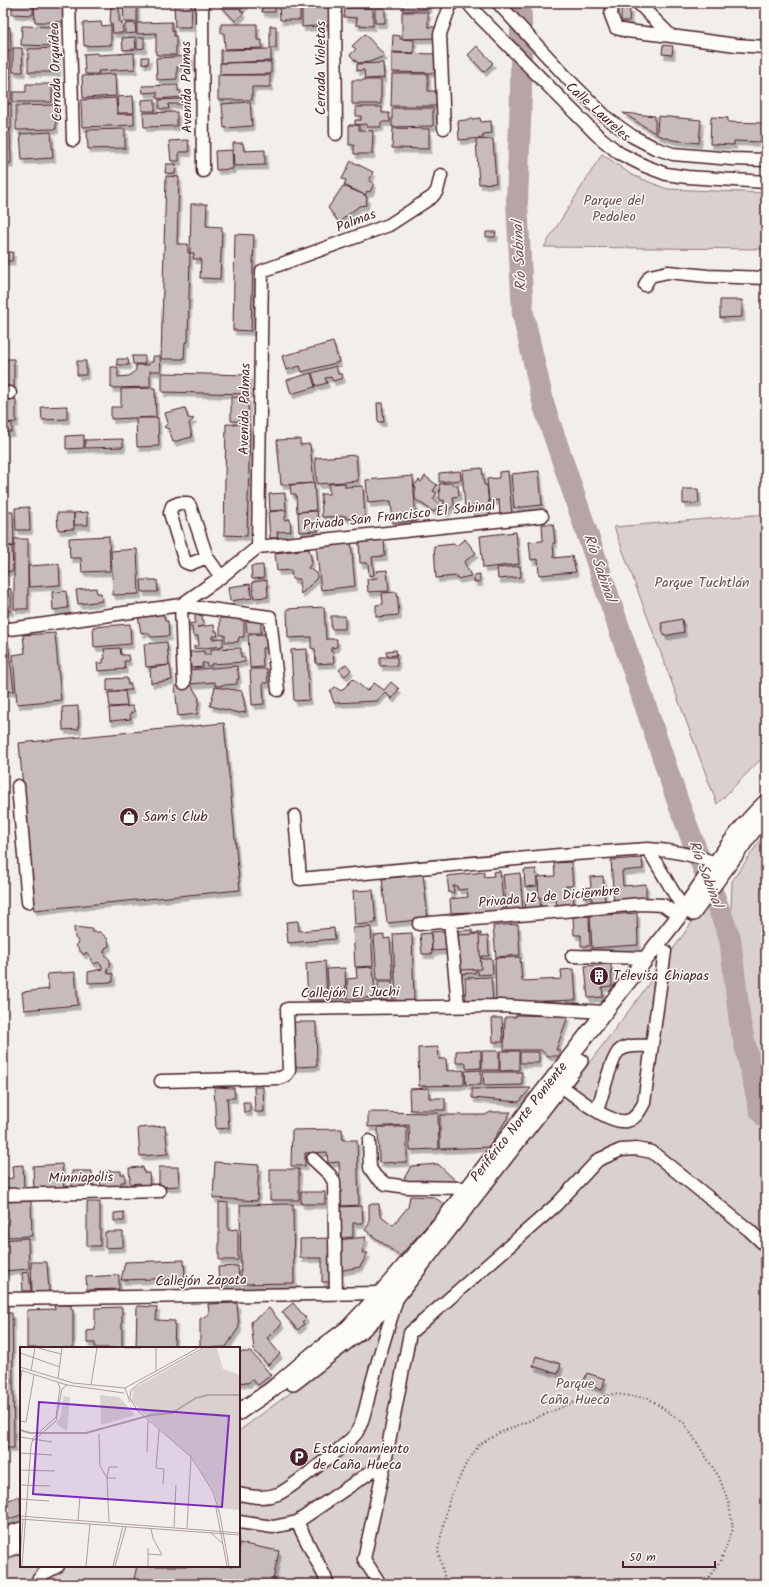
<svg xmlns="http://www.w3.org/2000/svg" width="769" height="1587" font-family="Kalam,sans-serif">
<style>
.green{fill:#d9d0cf;stroke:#92787d}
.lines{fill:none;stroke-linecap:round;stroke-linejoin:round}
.river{stroke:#b7a5a6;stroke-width:22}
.building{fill:#c8bbbb;stroke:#4a1f2b;filter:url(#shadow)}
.minor-casing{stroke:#4a1f2b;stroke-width:15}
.major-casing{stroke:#4a1f2b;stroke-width:18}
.path{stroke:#4a1f2b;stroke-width:2;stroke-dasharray:1 3;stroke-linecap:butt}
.minor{stroke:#fdfcf7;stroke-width:12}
.major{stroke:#fdfcf7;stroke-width:15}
.labels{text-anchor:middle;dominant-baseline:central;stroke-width:3;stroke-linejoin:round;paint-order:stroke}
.street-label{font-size:14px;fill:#4a1f2b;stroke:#fdfcf7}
.park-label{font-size:14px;fill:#6e4b54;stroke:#fdfcf7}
.poi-label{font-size:14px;fill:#4a1f2b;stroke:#fdfcf7;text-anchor:start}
.water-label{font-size:15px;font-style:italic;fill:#704e56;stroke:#fdfcf7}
.inset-river{fill:none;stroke:#b7a5a6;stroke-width:2}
.inset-road{fill:none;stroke:#af9c9e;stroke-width:1}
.view{fill:#7b2cbf;fill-opacity:0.15;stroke:#7b2cbf;stroke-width:2}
.inset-edge{fill:none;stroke:#4a1f2b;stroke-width:2}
</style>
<defs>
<filter id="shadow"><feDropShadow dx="2.5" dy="4.5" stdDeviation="0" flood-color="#0004"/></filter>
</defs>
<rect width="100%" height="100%" fill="#f2efeb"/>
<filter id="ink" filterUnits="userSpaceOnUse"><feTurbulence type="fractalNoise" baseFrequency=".025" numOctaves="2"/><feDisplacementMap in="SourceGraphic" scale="8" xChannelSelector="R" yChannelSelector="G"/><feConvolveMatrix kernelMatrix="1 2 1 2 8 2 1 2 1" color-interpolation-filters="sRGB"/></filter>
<g filter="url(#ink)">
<path class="green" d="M602 154 632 175 667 189 766 193V249L544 247Z
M766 514V754L717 804 614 527Z
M766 832V1584H3V1554L21 1548V1566H239V1431L379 1327 428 1269 446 1241 573 1084 640 996 707 901 713 895 730 937 732 881Z"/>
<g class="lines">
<path class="river" d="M518 3 521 16V94L517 202 523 314 544 406 679 805 730 938 740 1023 760 1110 766 1118"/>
</g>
<path class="building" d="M12 3H33V15L12 14Z
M34 3H62L63 22H35Z
M123 3H137V22H124Z
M174 3H192L191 27H175Z
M247 3 240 10 244 13 235 21 219 4Z
M262 3H275V12H262Z
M279 3H300V20H280Z
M308 3H329L330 25 302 27V8L308 7Z
M345 3H365V7H345Z
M403 3H429V9L403 11Z
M111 4 119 5V22H122L123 33H113L112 24H110Z
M345 8H373V26L356 25 357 18 344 17Z
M375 8H385V23H375Z
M621 8 630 9 629 21H621Z
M402 12H428V27H437V38L402 39Z
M101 22 102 26 111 25V45L84 46 83 23Z
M172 22V31H174V36H176V55H156V33L137 34V23Z
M135 23 136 33 125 34V24Z
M221 24H257V40H262V48L225 49 224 33H221Z
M22 26 56 27 55 46 21 45Z
M270 26H276V48H270Z
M3 27H10L11 50H3Z
M365 34 385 56 369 62 358 63 350 55 356 49 352 46Z
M393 35 400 36V39L414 40V53L392 52Z
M135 37 136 49 123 50 122 38Z
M144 37V48L137 49V38Z
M663 45 673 46 672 55 662 54Z
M477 46 493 63 484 72 468 55Z
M13 48H22L23 72H13Z
M58 48V72H28V49Z
M271 49V61L221 63V50Z
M3 51H10L11 77H3Z
M98 53V55L134 53 135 69 98 71 99 74H85L84 54Z
M392 53 438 54 437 73 392 72Z
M191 56V66L177 67V79L157 80 156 58Z
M142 57H149L148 64 142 63Z
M271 62V74L220 75V63Z
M383 63 384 78 365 79 364 70 357 71V64Z
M115 74 116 96 83 98 82 76Z
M392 74H428V91H439V106H391Z
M218 75H270V87H252V100H218Z
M3 78H11V103H3Z
M352 80H381V104H352Z
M26 84H52V102H13V92H26Z
M178 85V91H181V97L157 99V92L143 93 142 86Z
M133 96 134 113H118L117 97Z
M116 98 117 114H134V125L82 127 81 100Z
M155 99V111H142V100Z
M182 99V104H168L169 109H159V100Z
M250 102 252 126 224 128 222 104Z
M3 104H11V129H3Z
M55 105 56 129 16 130V106Z
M356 107H382V113H389L390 122H381V127H367V124L355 125V120H361V116H356Z
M392 108H433V126L392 127Z
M177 112V126L144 127 143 113Z
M623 113 655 116V133Z
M658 116 701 120 699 143 673 140 657 135Z
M711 117 728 118V122L766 123V145H762V142L734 141V145L710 144Z
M480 118 481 122 491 121 492 133 483 134V138L459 140 458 121Z
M349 125H359V130L373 131 372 154H354V145H349Z
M393 128 429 129V149L392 148Z
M125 129V148L88 149 87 130Z
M3 130H10L11 163 3 164Z
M51 132 53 158 22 160 20 134Z
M493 139 496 183 479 184 476 140Z
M188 140 189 152H179V161H171L169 141Z
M233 143H243L244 151 265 150V165L234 166Z
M232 150 233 169 216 170 215 151Z
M351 161 373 172 369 181 374 183 370 192 367 191 365 196 367 197 366 205 359 206 339 222 328 208 343 186 365 195 344 185 346 180 342 179Z
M166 164H176L175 174 165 173Z
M166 176 179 177 177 244H188V253H190L188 342H185L184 359H161Z
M191 204H207L206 226 222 227 220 279 200 278 201 259H193L194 253H190Z
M486 232H496L495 237H486Z
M235 234 254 235 251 331 233 330Z
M3 252H13L12 261H3Z
M720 300H742V317L720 318Z
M333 342 339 362 302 372 300 366 286 370 282 356Z
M132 356H145V364H133Z
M153 356H160L161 371H150V387L111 388V367H118V377L129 376 136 370V365H149V362H153Z
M3 359H14V389H3Z
M117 359H128L129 365H117Z
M77 361H86V375H77Z
M336 366 338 374H342L343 378 333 381 331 377 325 378 327 383 316 386 312 373Z
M162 373 249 375V394L162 392Z
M311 373 315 387 291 394 287 380Z
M155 388 156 417 111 419V407H121V389Z
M231 397 248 398V421H231Z
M16 399V422L3 423V400Z
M377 403H382L384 422H378Z
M67 406V419L42 420 41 407Z
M185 408 188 418 194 419 189 423 192 437 173 442 169 429 164 427 168 423 165 413Z
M136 418H158L159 446 137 447Z
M12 423V432H3V424Z
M226 424 250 425 247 536 224 535Z
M84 435V448L66 449V436Z
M123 439V447L85 448V440Z
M300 439V445L310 444 314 483 281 485 277 440Z
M356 455 358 481 317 484 315 458Z
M482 468 484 485H487L490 515 474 516V506L465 507 462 470Z
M460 471 461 480 439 482V473Z
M508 471 512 515 500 516 499 500 489 501 487 479 499 478V472Z
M539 471 542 505 514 508 511 474Z
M413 476 416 521 393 523 391 501 368 503 366 480Z
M425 476 437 485 433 491 437 493 433 499 440 504 434 512 415 499V490L416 488 414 486 419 480 421 482Z
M314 483 316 510 297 512 296 494H291L290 485Z
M345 483V487L363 486 365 517 346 519V516L322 517 321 494H329V484Z
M451 483 455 486H458L459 496 453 497 454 505 445 513 444 500 440 501 439 484Z
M683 489H698L699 503 683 504Z
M285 493 286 510 270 511 269 494Z
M29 507 30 530H16L15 508Z
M286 510V517L284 518V520L290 519 291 531 277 532 278 538H270L268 512Z
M317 511 318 531 299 532 298 512Z
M4 512H13L14 546H3Z
M88 512V525H74V513Z
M57 513H74V529L58 530Z
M542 524H553L555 543H553L554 558 572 556 576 572 539 575 538 559 531 560 529 542 543 541Z
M516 532 519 564 483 568 480 536Z
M109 536 110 571 82 572 81 558H70L69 538Z
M14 539H28V609H14Z
M384 539 385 556 372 557 374 575 369 576 368 563H360L359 541Z
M465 539 476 553 464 562 471 576 457 579 456 576 436 578 434 546 455 544 456 546Z
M351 542 355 586 321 590 316 546Z
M12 546 13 571 3 572V547Z
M137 549 139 594 113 595 111 551Z
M309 549 312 562 308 568 317 573V578L301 594 299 584 300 579H292L291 570 277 571 275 553Z
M59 564 60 585 29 587 28 566Z
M263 565 264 578 252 579 251 566Z
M520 566 521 577 498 579 497 568Z
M387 570 389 591 368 592 367 579 378 578 377 571Z
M480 574V582H474V575Z
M141 580H157L158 592H142Z
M267 580 268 597 254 598 252 582Z
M250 584 252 598 230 601 228 587Z
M3 588 11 589V611H3Z
M96 588 97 593H101L102 601 78 604 76 590Z
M66 591 68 608 53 610 52 592Z
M397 592 399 615 376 617V605L383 604 382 593Z
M324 607 326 639H337V647L331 648V652L333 651 334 663 316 664 315 649 311 648V637L288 638 287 609Z
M163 612 165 621H168L169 636 152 637 146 632 141 633 138 615Z
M202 615 203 626 197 627 214 625 215 631H217L218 636H212V639L223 638V646L194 649V646H199L198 636H193L192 627H187V624L195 623V616Z
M331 616H345V629H331Z
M220 618H244V637H239L238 642H225V635H220Z
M682 619 684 632 664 636 661 623Z
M246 621H261V633H247Z
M130 624 131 644 94 647 93 627Z
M55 633 61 700 17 704 13 655 25 653 23 635Z
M266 634 267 648H262L263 667 250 668 248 635Z
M167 642 169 665 146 667 144 644Z
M3 643H8L14 691 3 692Z
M120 648 121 655H128L129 661H124L125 669 98 671 97 663H103V659H105L104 649Z
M241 648V657H245V662L211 664V666H207L206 663H202L203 667 191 668 190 652 204 651V654H211V649Z
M307 649 309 700 294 701 291 650Z
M396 650 397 655 387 656 386 651Z
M380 657H397V666H380Z
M346 664 351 670 345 676 339 670Z
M170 665 172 680 151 683 150 668Z
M237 666 239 679H237V684L215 686V682L190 684 189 670Z
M250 669H267L268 683H263L264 704 252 705Z
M127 678 128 685 131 684V690L107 691V679Z
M353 679 367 691 374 683 384 690 391 682 399 689 392 699 385 692 377 701 334 703 330 691 335 687 341 691Z
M191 685 199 698 197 714 178 716 175 686Z
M215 687 242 691 246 712 239 713 210 706Z
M125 691 127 706 110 707 108 693Z
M78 706 79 729 63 730 62 707Z
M133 706 134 712 130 713 131 719 110 721 109 708Z
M224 723 240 890 34 910 19 743Z
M642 858 643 869 622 871 623 886 646 884V901L614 903 611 860Z
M571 862 573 886H566V890H573L574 907 557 909 556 897 539 898 538 877 555 876 554 863Z
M536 869 537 886 525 887 524 870Z
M500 871 504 911 469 915V912L451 913 450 899 468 897 467 889 458 890 457 886H453L454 893H449L447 876 484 872V877L494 876 493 872Z
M520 873 523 910 507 912 503 875Z
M423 874 428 919 387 923 382 879Z
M603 876 605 903H592V897H583V888L591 887 590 877Z
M373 890 376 923 355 925 353 891Z
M540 899 541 912H526L525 900Z
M637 913 638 945 592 948 590 916Z
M589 916 590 946H581V935H574L573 917Z
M298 921 299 931 334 928 335 939 288 943 286 922Z
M518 924 520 955 496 957 493 926Z
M74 927 92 929V932H100L108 939 109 946 105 948 104 953 110 960V967L107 968 108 974 113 973V982L88 983V972L102 969V966L98 962 95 964 91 961 92 959 86 952 84 955 76 946 79 942 75 938Z
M371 927 373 966 355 967 353 928Z
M472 930V933H481V937L488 936 489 956H482V959H492L493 974 478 975V971H475V973L457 974 455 931Z
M445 931 446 950 432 951 431 932Z
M412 933 414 1001 396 1002 393 934Z
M431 933 432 954H422L420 934Z
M479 934 481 969 460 970 458 935Z
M384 935V939L390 938 393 980H377L374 936Z
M520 957 522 981 562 979 561 970 574 969 576 1000 496 1003 495 958Z
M325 961 327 1000H308L306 963Z
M611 964 612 986 602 987 603 997 588 998 585 966Z
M373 967 375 997 348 999 347 979 357 978 356 968Z
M345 968 346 998 329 999 327 969Z
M75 972 78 1005 24 1010 22 992 49 989 47 974Z
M491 977 493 1001 466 1003 465 978Z
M378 982H392L393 1000H379Z
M516 1015 568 1016 556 1050H560V1056H548L541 1050H504L505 1017H516Z
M492 1018H502L503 1042H493Z
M293 1022H316L317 1066 294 1067Z
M438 1047 439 1059H446L447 1071 464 1070V1085L419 1086 418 1048Z
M481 1050V1068L466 1069V1063H456V1051Z
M482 1051H499V1070H482Z
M500 1051H519V1070L500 1071Z
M520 1052H539V1063H520Z
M481 1070V1085H466L465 1071Z
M483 1072H522V1085L484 1086Z
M214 1087 234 1088 235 1098H227L229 1128 216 1129Z
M254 1087H263L264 1112H255Z
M429 1088V1098H445V1110H410L409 1089Z
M531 1088 519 1102 472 1098V1089Z
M243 1102H250V1112H244Z
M368 1112 438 1113 439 1149 410 1150 409 1125 368 1127Z
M491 1112H511L489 1147 440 1149V1115H485Z
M165 1126 168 1154 140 1156 138 1128Z
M378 1127H407V1162L379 1163Z
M342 1129 343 1140H357L359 1205 341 1206 339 1162 328 1163 327 1152 305 1153V1166H291L292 1130Z
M215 1162 259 1165 257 1201 213 1198Z
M62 1164 64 1190 34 1192 33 1166Z
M438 1164 457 1182 401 1184 411 1166Z
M23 1165 24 1188 6 1189 5 1179 13 1178 12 1166Z
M143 1167 144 1173H149L150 1187 140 1188V1183L130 1184 129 1168Z
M159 1167H178L179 1186 159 1187Z
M270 1169H299V1200H270Z
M72 1171H92L93 1187 72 1188Z
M100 1171H121V1174H125V1182H121V1187L101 1188Z
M301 1192H325V1204H301Z
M410 1196 434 1197 445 1205 400 1256 365 1230 369 1224V1204H379L380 1215 393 1225 408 1207Z
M31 1201 32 1236 7 1237 6 1220H3V1202Z
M87 1202H100V1246H87Z
M219 1202 228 1203V1230L238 1229V1260H219Z
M293 1204 294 1283 241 1284 240 1205Z
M362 1206 363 1223H353V1237L342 1238 340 1207Z
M124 1212V1221H114V1213Z
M105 1232H123V1247L105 1248Z
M366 1237 362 1253H368L360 1267 338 1271V1240Z
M28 1238 29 1269 3 1271V1240Z
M332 1238V1282H322V1258H300V1239Z
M184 1260 185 1278 121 1280 125 1262Z
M31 1262H47L49 1292H32Z
M238 1266 239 1284 219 1285 218 1267Z
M29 1272 31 1291H23L22 1273Z
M119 1275V1289L87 1290 86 1277Z
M237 1303 239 1327 226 1347 200 1348V1319L209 1314 208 1304Z
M293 1303 306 1318 302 1322 304 1324 298 1330 282 1312Z
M54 1305H71V1309H73V1348H27V1310L55 1309Z
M137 1306 157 1307 156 1320 175 1321 174 1348H136Z
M122 1307V1348H95V1343H87V1331L95 1330V1308Z
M269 1308 282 1324 267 1338 280 1354 268 1365 254 1350 251 1322Z
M3 1313H12L14 1448H3Z
M239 1352H251L271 1375 258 1385 252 1380 248 1383 239 1382Z
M536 1356 561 1364 558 1374 533 1366Z
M587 1373 605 1379 602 1390 583 1383Z
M20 1496 21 1515 3 1521V1502Z
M239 1543 279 1551 272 1584H133L137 1566H239Z"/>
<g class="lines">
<g class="minor-casing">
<path id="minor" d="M69 3 73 140
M202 3 203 171
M335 3 336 134
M468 3 479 16 597 135 619 153 645 166 666 174 687 177 766 182
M498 3 569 80 608 119 632 136 655 148 673 154 732 159 766 160
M615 3 612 6 611 15 616 28 627 31 671 36
M638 3 671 36 736 45 766 47
M444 128 440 34 451 3
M645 285 650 276 668 272 708 276 766 278
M3 393H10
M258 547 262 271 389 225 432 197 437 191 441 175
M207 557 190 564 185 562 170 513 172 506 179 503H187L190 506 207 557 221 577
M3 630 181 605 221 577 258 547 542 516
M184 683 181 605 270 617 278 690
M18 786 28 902
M295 816 300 879 560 855 648 849 684 910
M648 849C671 850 694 855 716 863
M450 921 458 1006
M419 924 641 904 663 905 679 916
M572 956 647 958
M161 1081 280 1078 286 1075 289 1071 287 1009 501 1006 605 1012
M561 1086C576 1096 608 1124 627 1121 636 1119 640 1110 644 1103L665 951
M597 1111C601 1100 612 1055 620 1050 629 1044 642 1046 651 1046
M369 1141 370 1168 376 1177 386 1184 407 1187 468 1188
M313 1159 330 1175 334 1182 336 1294
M3 1195 159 1191
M3 1299 381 1293 398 1295C389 1325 379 1355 371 1386 367 1401 365 1418 357 1432 353 1440 287 1491 278 1494 264 1499 253 1497 239 1494
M239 1522 273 1527 297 1522 385 1462
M297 1522 325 1577 327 1584
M35 1584 43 1574 58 1566
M380 1584 364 1559 385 1462 410 1333 556 1205 598 1160 621 1150 636 1149 652 1152 749 1230 766 1246"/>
</g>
<g class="major-casing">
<path id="major" d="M693 913 757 825
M293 1383 363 1329 398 1295 580 1061
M239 1412 271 1390 312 1355 348 1328 381 1293 441 1223 679 916C707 878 731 835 766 802
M3 1536 21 1530
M3 1551 21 1544"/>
</g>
<path class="path" d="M446 1584 438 1550 449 1500 465 1466 479 1445 499 1433 580 1400 615 1394 648 1398 684 1423 719 1477 729 1503 733 1529 721 1560 704 1584"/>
<use href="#minor" class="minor"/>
<use href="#major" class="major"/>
</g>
</g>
<defs>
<g id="shop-disc" transform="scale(1)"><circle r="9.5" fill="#4a1f2b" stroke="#fdfcf7"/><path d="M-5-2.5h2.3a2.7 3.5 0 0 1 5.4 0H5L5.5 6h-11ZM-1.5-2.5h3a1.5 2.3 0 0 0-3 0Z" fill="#fff"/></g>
<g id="building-disc" transform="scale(1)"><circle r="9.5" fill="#4a1f2b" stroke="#fdfcf7"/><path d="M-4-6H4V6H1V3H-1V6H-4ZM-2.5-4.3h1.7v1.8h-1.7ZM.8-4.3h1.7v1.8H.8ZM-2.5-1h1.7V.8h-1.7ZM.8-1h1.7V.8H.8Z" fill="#fff"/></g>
<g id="parking-disc" transform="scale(1)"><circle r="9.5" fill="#4a1f2b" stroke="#fdfcf7"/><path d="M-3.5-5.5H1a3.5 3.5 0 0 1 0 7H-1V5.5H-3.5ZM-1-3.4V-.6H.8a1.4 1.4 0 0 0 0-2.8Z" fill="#fff"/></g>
</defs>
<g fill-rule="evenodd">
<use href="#shop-disc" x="129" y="817"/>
<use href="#building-disc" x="599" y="976"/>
<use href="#parking-disc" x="299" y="1457"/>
</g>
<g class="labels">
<g class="street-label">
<text transform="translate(321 68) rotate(-90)">Cerrada Violetas</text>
<text transform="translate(56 72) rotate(-92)">Cerrada Orquídea</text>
<text transform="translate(187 87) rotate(-91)">Avenida Palmas</text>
<text transform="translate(598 112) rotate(42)">Calle Laureles</text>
<text transform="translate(356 221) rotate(-21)">Palmas</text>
<text transform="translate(245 409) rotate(-89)">Avenida Palmas</text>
<text transform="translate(399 516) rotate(-6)">Privada San Francisco El Sabinal</text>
<text transform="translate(549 897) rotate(-5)">Privada 12 de Diciembre</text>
<text transform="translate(350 993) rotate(-1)">Callejón El Juchi</text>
<text transform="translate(519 1122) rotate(-52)">Periférico Norte Poniente</text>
<text transform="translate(81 1178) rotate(-1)">Minniapolis</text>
<text transform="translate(201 1281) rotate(-1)">Callejón Zapata</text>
</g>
<g class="park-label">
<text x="614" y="201">Parque del<tspan x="614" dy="16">Pedaleo</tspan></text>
<text x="702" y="583">Parque Tuchtlán</text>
<text x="575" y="1384">Parque<tspan x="575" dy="16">Caña Hueca</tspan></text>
</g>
<g class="poi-label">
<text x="143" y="817">Sam's Club</text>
<text x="613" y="976">Televisa Chiapas</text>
<text x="313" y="1449">Estacionamiento<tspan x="313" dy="16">de Caña Hueca</tspan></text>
</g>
<g class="water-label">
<text transform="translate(520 256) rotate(-93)">Río Sabinal</text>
<text transform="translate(599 568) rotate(71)">Río Sabinal</text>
<text transform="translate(705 874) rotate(69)">Río Sabinal</text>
</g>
</g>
<g transform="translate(20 1347)">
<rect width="220" height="220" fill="#f2efeb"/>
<path d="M185 1H197L203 22 220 28V40H216L220 41V163L199 161 194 145 174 113 126 69 130 68 124 67 112 54 113 42ZM80 48 99 50 115 68 81 78ZM43 49 50 50 47 84 36 77 41 69Z" fill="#d9d0cf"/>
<path class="inset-river" d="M0 83 10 86H66L131 68 152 66 176 51 188 48H220"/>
<path class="inset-road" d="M18 1 41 7M104 1H121M136 1V23M183 1 120 36 111 43 110 51 117 63 171 110 182 127 193 145 200 168 209 219M0 6 40 20M0 20 53 36 105 41 178 1M0 23 47 38 104 46M11 24 15 1M38 31 42 1M0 38 2 24M71 38 77 1M105 41 110 55M0 74 6 75 14 28M139 83 136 121 144 122 143 137M79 87 80 119 87 131 89 175M0 90 32 95M13 94 36 74 42 42 47 38M127 105 128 74M0 106 32 108M0 123 35 124M96 131H87L89 120H98M0 138 30 139M0 152 29 154M196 161 207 219M0 169 220 186M0 172 220 188M58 174 60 149M154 180 156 138M167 181 171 110M191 186 202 196M128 201V219M128 207 142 208 133 191 131 182M0 213 3 172M2 219 11 99 13 91 36 70 40 41 38 36M66 219 70 177M93 219 103 179M95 219 106 180"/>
<path class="view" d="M19 55 209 69 202 160 13 147Z"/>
<rect width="220" height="220" class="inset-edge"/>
</g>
<rect width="769" height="1587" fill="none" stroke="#fdfcf7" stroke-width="16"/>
<rect x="8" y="8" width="753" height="1571" fill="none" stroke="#4a1f2b" stroke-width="1.5" filter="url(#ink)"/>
<path d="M623 1561v6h92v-6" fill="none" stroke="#4a1f2b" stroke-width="2"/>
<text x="629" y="1561" font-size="12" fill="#4a1f2b" stroke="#fdfcf7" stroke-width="3" paint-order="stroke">50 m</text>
</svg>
